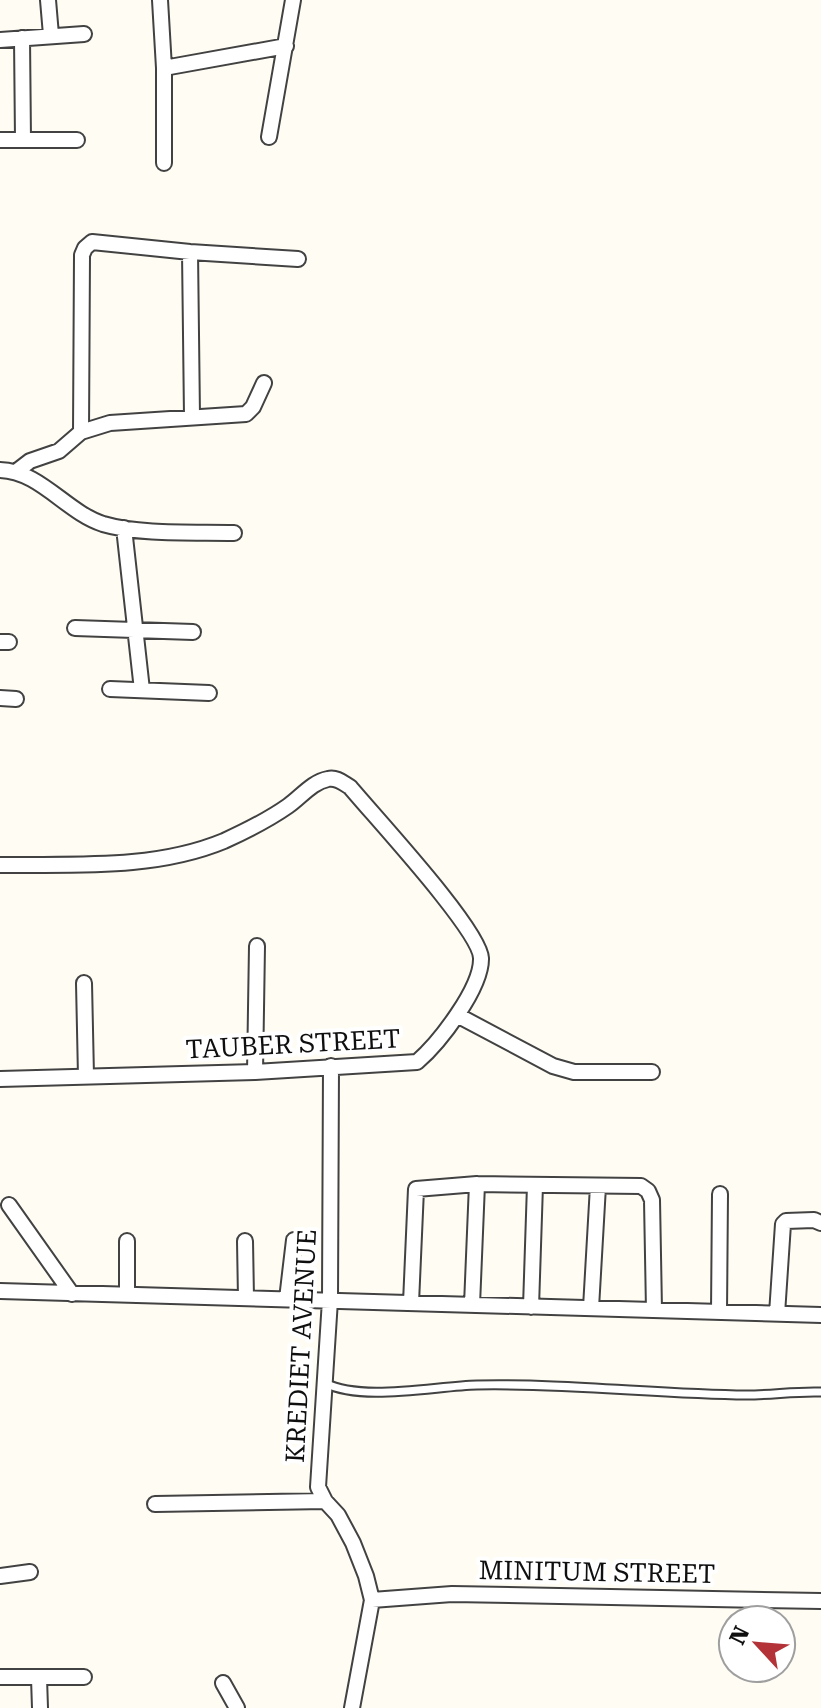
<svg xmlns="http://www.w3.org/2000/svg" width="821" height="1708" font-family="'Roboto Serif',serif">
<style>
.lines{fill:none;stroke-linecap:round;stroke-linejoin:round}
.service-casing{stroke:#424242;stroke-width:11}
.minor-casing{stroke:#424242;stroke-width:18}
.service{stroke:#fff;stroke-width:7}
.minor{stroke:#fff;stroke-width:14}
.labels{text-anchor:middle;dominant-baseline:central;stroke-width:8;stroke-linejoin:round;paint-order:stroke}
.street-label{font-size:26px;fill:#0f0f0f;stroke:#fff}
</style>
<rect width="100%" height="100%" fill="#fefcf3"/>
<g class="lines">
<g class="service-casing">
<path id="service" d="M325 1383C362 1402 435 1386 477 1385 567 1383 657 1394 747 1395 772 1395 796 1391 821 1392"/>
</g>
<g class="minor-casing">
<path id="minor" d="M48 0 51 35
M160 0 164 68V163
M22 38 23 140
M0 40 84 34
M164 68 286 46
M269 137 293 0
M0 140H77
M190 252 192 416
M81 432 82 255 85 248 92 242 190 252 298 259
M0 470C40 471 66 512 103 524 140 535 195 532 234 533
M17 471 30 461 59 451 81 432 110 423 246 414 253 407 264 383
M124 528 142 690
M75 628 193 632
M0 642H9
M110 689 209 693
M0 698 16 699
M0 865C74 864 154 870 224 841 246 831 268 820 288 806 301 797 312 782 328 779 337 777 343 783 350 787 374 816 480 930 481 958 482 988 439 1043 417 1062L255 1072 0 1079
M84 983 86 1076
M457 1015 553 1066 574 1072H652
M331 1066 330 1300 318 1487 325 1501 338 1515 353 1543 366 1576 372 1600 352 1708
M255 1072 257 946
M9 1205 72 1294
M245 1241 246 1298
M0 1291 821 1315
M127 1295V1241
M287 1299 294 1240
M411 1303 416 1189 477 1184 641 1186 648 1191 652 1200 654 1310
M472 1305 477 1184
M531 1307 535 1185
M591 1308 598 1186
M719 1312 720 1194
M777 1314 783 1224 786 1221 814 1220 821 1223
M155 1504 325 1501
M0 1576 30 1572
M372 1600 452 1594 821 1601
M0 1677H84
M39 1678 40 1708
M223 1683 237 1708"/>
</g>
<use href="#service" class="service"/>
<use href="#minor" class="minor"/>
</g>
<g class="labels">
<g class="street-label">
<text transform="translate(293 1044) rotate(-3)">TAUBER STREET</text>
<text transform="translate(301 1346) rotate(-87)">KREDIET AVENUE</text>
<text transform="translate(597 1572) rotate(1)">MINITUM STREET</text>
</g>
</g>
<g transform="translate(757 1644) rotate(296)"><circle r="38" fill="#ffffff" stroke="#9f9f9f" stroke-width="2"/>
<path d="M0-6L14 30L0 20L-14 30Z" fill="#b43338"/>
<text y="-12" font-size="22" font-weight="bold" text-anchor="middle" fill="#0f0f0f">N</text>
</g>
</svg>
